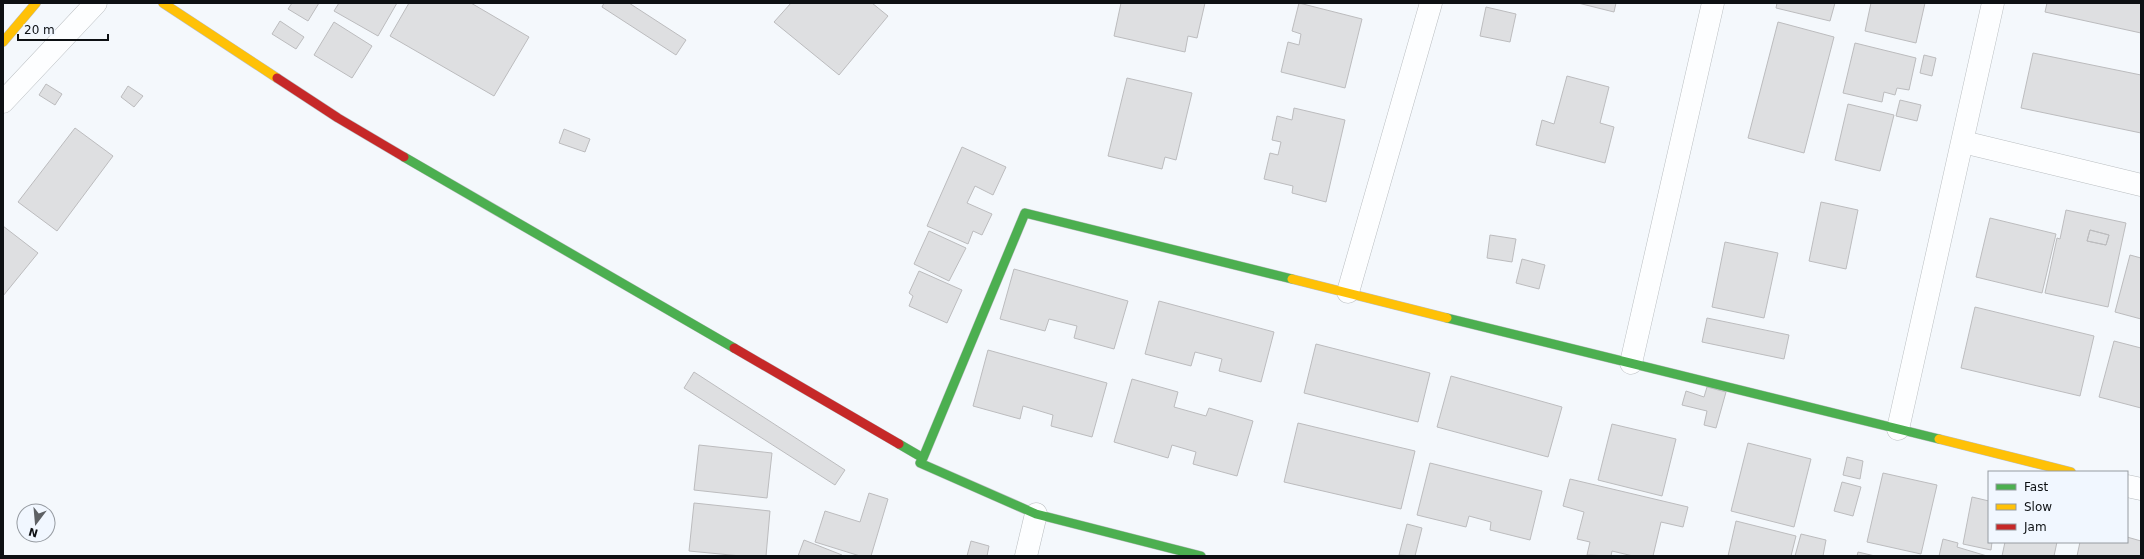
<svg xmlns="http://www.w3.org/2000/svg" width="2144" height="559" font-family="'DejaVu Sans',sans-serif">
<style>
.building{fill:#dedfe1;stroke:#bcbcbe;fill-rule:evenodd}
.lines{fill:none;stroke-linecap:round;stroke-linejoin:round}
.street-casing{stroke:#babec1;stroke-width:23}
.fast-casing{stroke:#babec1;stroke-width:10}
.slow-casing{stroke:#babec1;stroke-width:10}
.jam-casing{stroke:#babec1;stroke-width:10}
.street{stroke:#fdfeff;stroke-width:22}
.fast{stroke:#4caf50;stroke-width:9}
.slow{stroke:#ffc107;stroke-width:9}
.jam{stroke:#c62828;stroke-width:9}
</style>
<rect width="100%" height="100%" fill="#f4f8fc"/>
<path class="building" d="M292 3H319L308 21 288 9Z
M339 3H397L378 36 334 11Z
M409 3H471L529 37 494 96 390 36Z
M604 3H629L686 40 676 55 602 7Z
M791 3H872L888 16 839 75 774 22Z
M1121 3H1205L1197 38 1188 36 1185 52 1114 36Z
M1299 3 1362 19 1345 88 1281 72 1288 42 1299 45 1301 34 1292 31Z
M1578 3H1616L1614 12Z
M1777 3H1835L1830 21 1776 8Z
M1871 3H1925L1916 43 1865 31Z
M2047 3H2141V33L2045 12Z
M1486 7 1516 14 1510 42 1480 36Z
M280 21 304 37 296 49 272 34Z
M334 22 372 46 352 78 314 55Z
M1778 22 1834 37 1804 153 1748 138Z
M1855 43 1916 58 1909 90 1897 88 1895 95 1884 92 1882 102 1843 93Z
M2033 53 2141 75V133L2021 108Z
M1924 55 1936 58 1932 76 1920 73Z
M1567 76 1609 87 1600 123 1614 127 1605 163 1536 145 1542 120 1554 124Z
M1127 78 1192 93 1176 160 1165 157 1162 169 1108 156Z
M46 84 62 94 55 105 39 95Z
M128 86 143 96 134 107 121 97Z
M1900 100 1921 105 1917 121 1896 116Z
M1848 104 1894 115 1880 171 1835 160Z
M1294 108 1345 120 1326 202 1292 193 1293 186 1264 179 1270 153 1278 155 1281 142 1272 140 1277 116 1292 120Z
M75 128 113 156 57 231 18 202Z
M564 129 590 139 585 152 559 143Z
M962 147 1006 167 993 195 975 186 967 203 992 214 982 235 973 231 968 244 927 226Z
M1821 202 1858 210 1846 269 1809 261Z
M2066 210 2126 223 2108 307 2045 293 2057 238 2060 239ZM2090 230 2109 235 2106 245 2087 241Z
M1990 218 2056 234 2042 293 1976 277Z
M3 226 38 253 3 296Z
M2090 230 2109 235 2106 245 2087 241Z
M929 231 966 248 949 281 914 264Z
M1490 235 1516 239 1512 262 1487 258Z
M1725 242 1778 253 1764 318 1712 307Z
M2130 255 2141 258V319L2115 312Z
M1522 259 1545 265 1539 289 1516 283Z
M1014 269 1128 301 1114 349 1074 338 1077 326 1049 319 1045 331 1000 319Z
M919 271 962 290 947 323 909 306 913 296 909 293Z
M1159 301 1274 332 1261 382 1219 371 1222 359 1195 352 1191 366 1145 354Z
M1975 307 2094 336 2080 396 1961 368Z
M1707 318 1789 335 1784 359 1702 342Z
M2114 341 2141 348V408L2099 397Z
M1316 344 1430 373 1418 422 1304 393Z
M988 350 1107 383 1092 437 1051 426 1053 415 1023 406 1020 419 973 406Z
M694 372 845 470 835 485 684 388Z
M1451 376 1562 407 1548 457 1437 427Z
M1132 379 1178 392 1174 407 1206 416 1209 408 1253 421 1237 476 1193 464 1196 452 1172 445 1168 458 1114 442Z
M1707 387 1726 392 1716 428 1704 425 1707 411 1682 405 1686 391 1704 397Z
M1298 423 1415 451 1401 509 1284 482Z
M1612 424 1676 439 1662 496 1598 480Z
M1748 443 1811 459 1794 527 1731 511Z
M699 445 772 453 767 498 694 490Z
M1847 457 1863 461 1860 479 1843 475Z
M1430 463 1542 491 1530 540 1490 530 1491 522 1469 516 1466 527 1417 515Z
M1883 473 1937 485 1921 554 1867 542Z
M1570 479 1688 507 1683 527 1661 522 1653 556H1633L1612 551 1611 556 1587 555 1590 542 1577 539 1584 512 1563 506Z
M1842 482 1861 487 1853 516 1834 511Z
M869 493 888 499 871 556H860L815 542 825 511 860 522Z
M1972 497 1989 501V542H1992L1991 550 1963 544Z
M694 503 770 511 766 556H741L689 551Z
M1736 521 1796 536 1791 556H1728Z
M1407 524 1422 528 1415 556 1399 555Z
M1801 534 1826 540 1823 556H1795Z
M2127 537 2141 541V556H2077L2080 542H2127Z
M1943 539 1958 543 1957 547 1987 556H1939Z
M804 540 842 555V556H798Z
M971 541 989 546 987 556H967Z
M2005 542H2057L2054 556H2002Z
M1858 552 1875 556H1857Z"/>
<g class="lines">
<g class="street-casing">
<path id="street" d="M3 102 96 3
M1963 142 2141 185
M1348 292 1431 3
M1631 363 1713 3
M1898 429 1993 3
M2127 486 2141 489
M1026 556 1036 514"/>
</g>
<g class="fast-casing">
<path id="fast" d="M404 157 734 348
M1447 318 1939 439
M899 444 923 458 920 463 1036 514 1201 556
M923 458 1025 213 1292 279"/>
</g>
<g class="slow-casing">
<path id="slow" d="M163 3 277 78
M3 42 36 3
M1292 279 1447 318
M1939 439 2071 472"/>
</g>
<g class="jam-casing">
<path id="jam" d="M277 78 338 118 404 157
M734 348 899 444"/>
</g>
<use href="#street" class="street"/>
<use href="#fast" class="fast"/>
<use href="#slow" class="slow"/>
<use href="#jam" class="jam"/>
</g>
<rect width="2144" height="559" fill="none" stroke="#0d1013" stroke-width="8"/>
<rect x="1988" y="471" width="140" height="72" fill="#f1f7ff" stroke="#969ba1"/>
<rect x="1996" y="484" width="20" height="6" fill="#4caf50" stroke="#969ba1"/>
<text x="2024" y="491" font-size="12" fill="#0d1013">Fast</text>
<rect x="1996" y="504" width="20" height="6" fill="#ffc107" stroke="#969ba1"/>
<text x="2024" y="511" font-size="12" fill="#0d1013">Slow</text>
<rect x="1996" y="524" width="20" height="6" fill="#c62828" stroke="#969ba1"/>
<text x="2024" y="531" font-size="12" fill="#0d1013">Jam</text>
<g transform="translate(36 523) rotate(196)"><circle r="19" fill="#f1f7ff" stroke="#969ba1"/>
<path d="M0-3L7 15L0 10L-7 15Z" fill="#5e6165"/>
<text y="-6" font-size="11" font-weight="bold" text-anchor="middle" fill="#0d1013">N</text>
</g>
<path d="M18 34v6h90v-6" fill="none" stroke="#0d1013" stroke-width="2"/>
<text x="24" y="34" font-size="12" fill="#0d1013" stroke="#f1f7ff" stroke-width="3" paint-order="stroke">20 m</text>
</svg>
